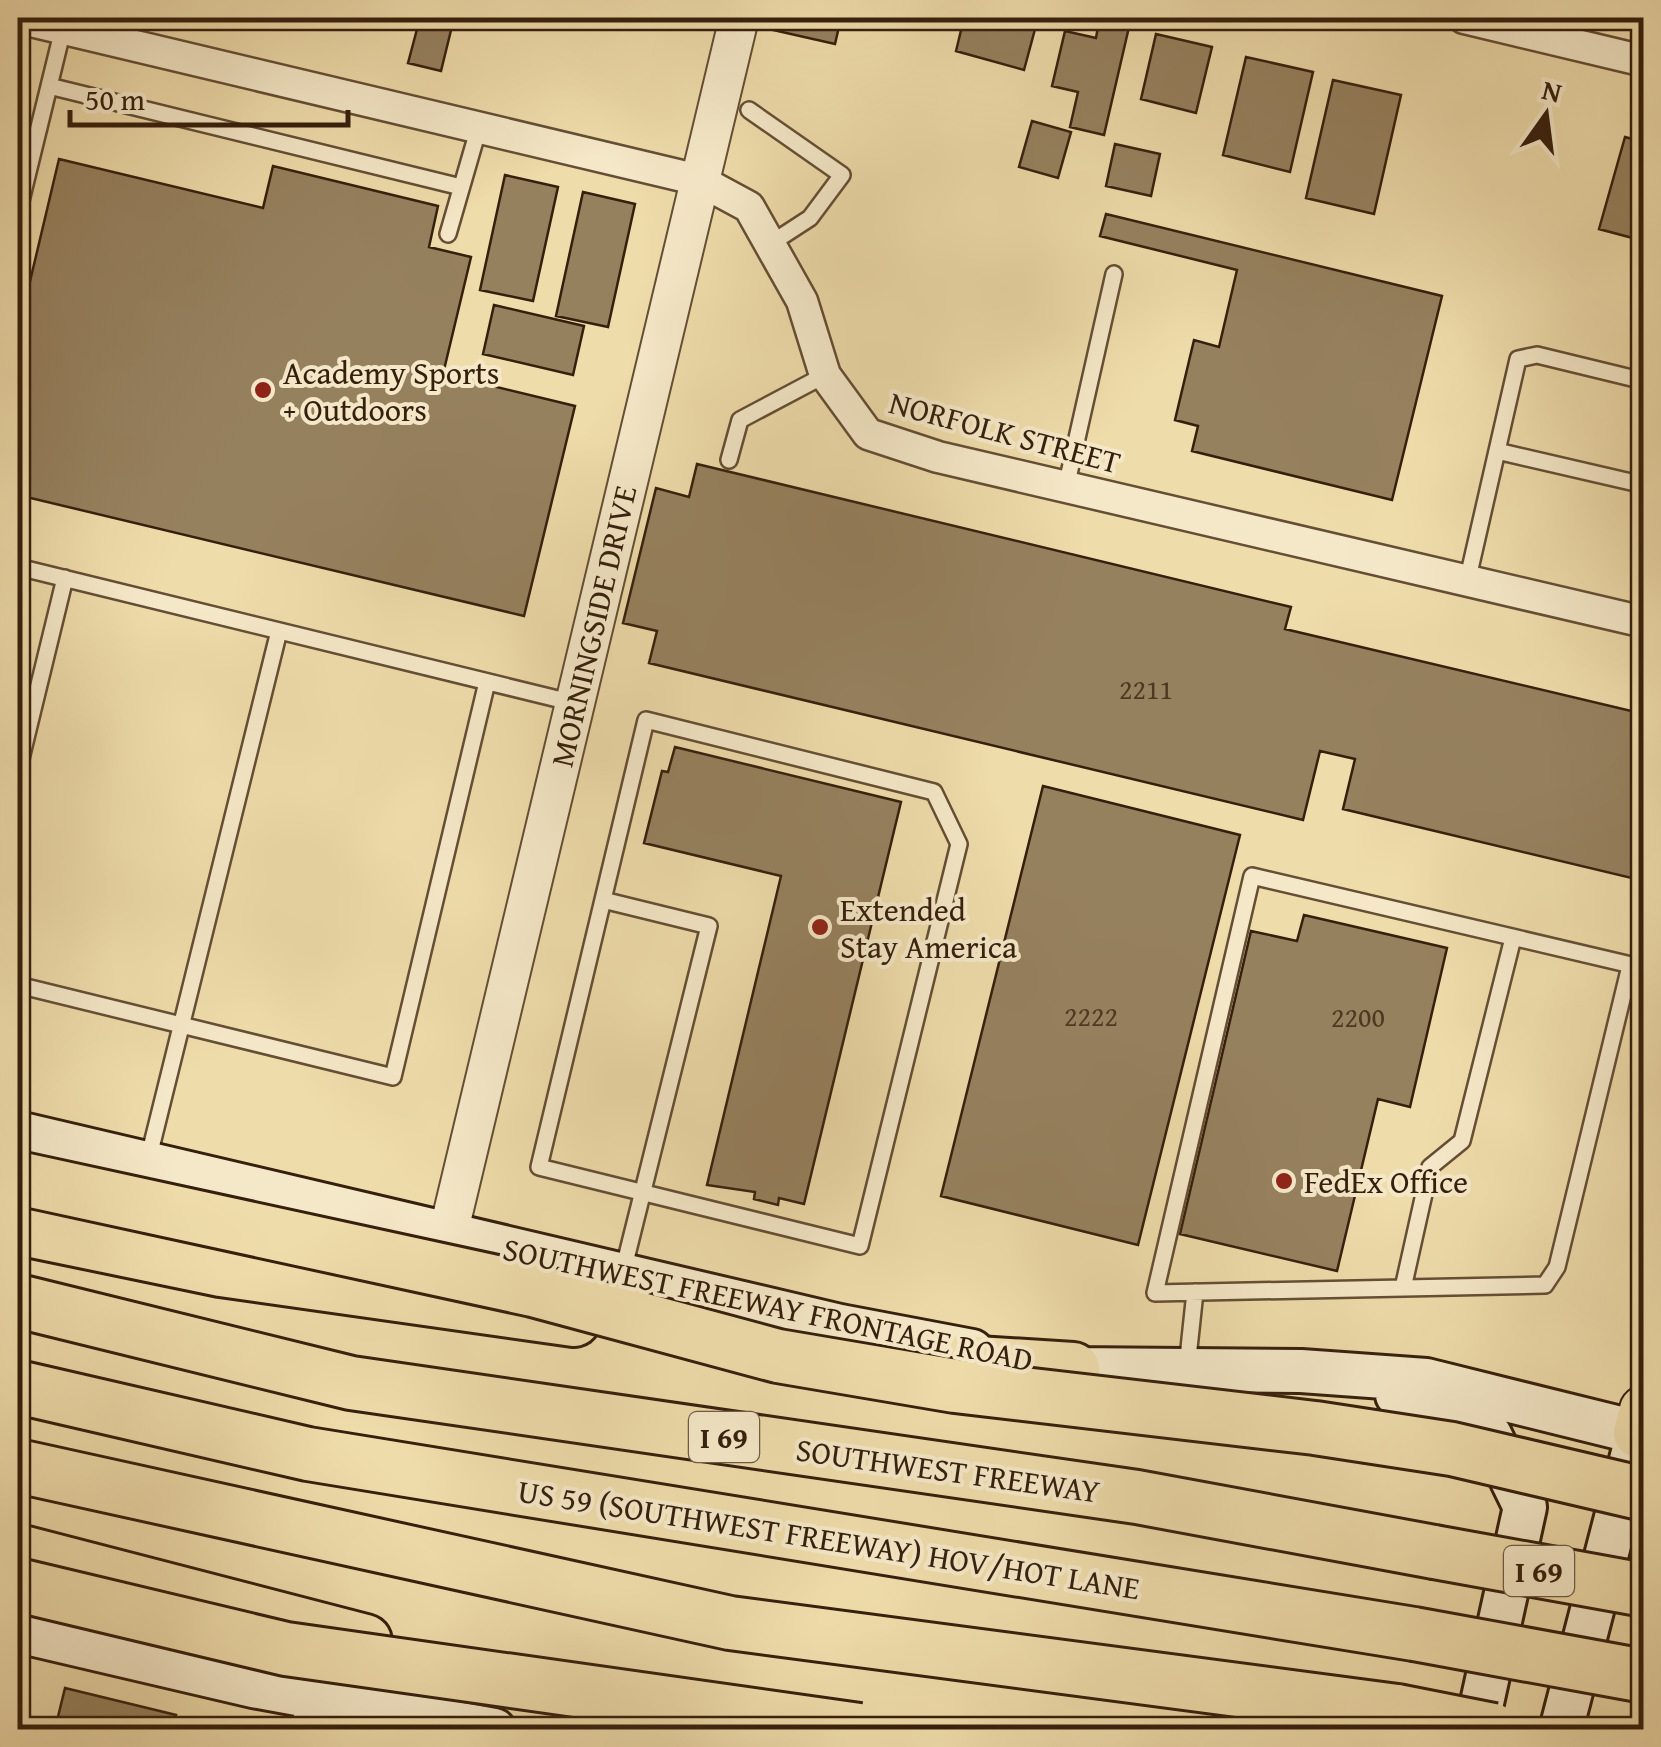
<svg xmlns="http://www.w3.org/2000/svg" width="1661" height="1747" font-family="'Gentium Book Plus',serif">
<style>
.building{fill:#96815f;stroke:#351f0d;stroke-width:2.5}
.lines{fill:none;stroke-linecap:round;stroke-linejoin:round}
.service-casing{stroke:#644e34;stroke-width:20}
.minor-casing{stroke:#644e34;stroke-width:35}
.tertiary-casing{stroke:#644e34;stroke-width:42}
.secondary-casing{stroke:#351f0d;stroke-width:48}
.primary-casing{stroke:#351f0d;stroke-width:52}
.motorway-casing{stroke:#351f0d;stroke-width:58}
.service{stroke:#f5e8c8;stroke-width:15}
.minor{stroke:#f5e8c8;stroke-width:30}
.tertiary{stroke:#f5e8c8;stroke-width:38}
.secondary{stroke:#f5e8c8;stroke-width:42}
.primary{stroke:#efdcab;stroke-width:48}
.motorway{stroke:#efdcab;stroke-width:52}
.motorway-bridge-casing{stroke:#351f0d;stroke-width:58;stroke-linecap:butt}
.motorway-bridge{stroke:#efdcab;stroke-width:52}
.poi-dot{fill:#8f2418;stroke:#f5e8c8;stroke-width:4}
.labels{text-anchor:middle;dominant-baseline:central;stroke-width:8;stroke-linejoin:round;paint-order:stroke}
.number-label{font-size:28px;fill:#4d3822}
.shield{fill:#f5e8c8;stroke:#6f5b45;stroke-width:2.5}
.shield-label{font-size:30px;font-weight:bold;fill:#351f0d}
.poi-label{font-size:32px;fill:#351f0d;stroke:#f5e8c8;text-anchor:start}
.street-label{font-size:32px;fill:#351f0d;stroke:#f5e8c8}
</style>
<rect width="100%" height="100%" fill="#efdcab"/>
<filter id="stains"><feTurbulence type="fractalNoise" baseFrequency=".002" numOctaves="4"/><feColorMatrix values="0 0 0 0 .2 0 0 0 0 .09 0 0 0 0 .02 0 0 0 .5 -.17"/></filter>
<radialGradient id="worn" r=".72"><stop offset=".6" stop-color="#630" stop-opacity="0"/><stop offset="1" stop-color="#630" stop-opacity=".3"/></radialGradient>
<path class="building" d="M420 18H454L441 71 408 63Z
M757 18H841L835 44 755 26Z
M884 18H936L933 29Z
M964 18H1038L1024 70 956 51Z
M1099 21 1129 27 1104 135 1070 127 1078 92 1052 86 1065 31 1096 38Z
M1156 34 1212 47 1196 113 1141 99Z
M1246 57 1313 72 1290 172 1223 155Z
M1333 80 1401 95 1374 214 1306 198Z
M1032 121 1071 132 1058 178 1019 167Z
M1625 137 1644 142V241L1599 229Z
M1115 144 1160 154 1151 196 1106 186Z
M59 159 263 208 273 166 438 206 429 247 471 257 443 374 575 406 524 616 18 495V332Z
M505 175 558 187 533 301 480 290Z
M583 192 635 204 608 327 556 316Z
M1106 214 1442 296 1392 500 1192 451 1198 426 1175 420 1194 340 1219 347 1237 270 1100 236Z
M494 305 584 326 573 375 483 354Z
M697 464 1291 607 1285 629 1644 714V881L1343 809 1355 759 1320 751 1303 820 649 663 657 631 623 623 656 488 689 497Z
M675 747 901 802 804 1204 779 1198 778 1205 754 1199 755 1192 707 1185 781 876 644 843 662 771 668 772Z
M1043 786 1240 835 1138 1245 941 1196Z
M1304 915 1447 948 1410 1107 1378 1099 1337 1271 1180 1234 1251 931 1297 941Z
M65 1688 176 1715 175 1718 222 1730 55 1729Z"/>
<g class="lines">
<g class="service-casing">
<path id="service" d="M49 86 461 187
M749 110 842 175 810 218 770 244
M18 213 63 29
M448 234 479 127
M1497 451 1644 485
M729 460 740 420 825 375
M1066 487 1114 274
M18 567 574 703
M1467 582 1518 359 1537 355 1644 381
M646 720 934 792 959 844 860 1246 539 1167Z
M18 771 65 578
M603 900 709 926 623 1271
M1630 966 1557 1267 1545 1285 1155 1293 1252 876 1644 968
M18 985 393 1077 487 682
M148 1160 279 631
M1403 1288 1430 1167 1462 1141 1513 938
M1187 1367 1195 1292
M298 1730 306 1700"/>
</g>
<g class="minor-casing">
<path id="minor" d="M18 18 699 180 749 207 802 301 825 375 868 434 938 457 1644 622
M1464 18 1644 61"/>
</g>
<g class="tertiary-casing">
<path id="tertiary" d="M448 1234 739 18"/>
</g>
<g class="secondary-casing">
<path id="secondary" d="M18 1133 840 1326 972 1351
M1042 1364 1073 1369 1301 1371 1426 1380 1644 1434
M1397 1395 1410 1398 1490 1435 1525 1507 1476 1730
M18 1631 253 1686 494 1730
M1561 1730 1638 1433"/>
</g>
<g class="primary-casing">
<path id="primary" d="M1638 1433 1644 1410"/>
</g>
<g class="motorway-casing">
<path id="motorway" d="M18 1228 221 1270 574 1320
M18 1301 351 1383 1137 1497 1434 1552
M930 1360 1073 1369
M18 1387 308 1454 1414 1634
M18 1466 730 1623 1397 1711
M18 1551 365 1641"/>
</g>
<use href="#service" class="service"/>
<use href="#minor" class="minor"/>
<use href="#tertiary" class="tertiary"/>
<use href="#secondary" class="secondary"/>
<use href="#primary" class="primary"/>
<use href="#motorway" class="motorway"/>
<g class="motorway-bridge-casing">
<path id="motorway-bridge" d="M18 1178 533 1290 778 1356 955 1386 1315 1428 1452 1449 1644 1494
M1434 1552 1644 1590
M18 1585 286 1649 859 1730
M1414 1634 1644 1676
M1397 1711 1493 1730"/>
</g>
<use href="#motorway-bridge" class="motorway-bridge"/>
</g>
<g class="poi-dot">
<circle cx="263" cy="390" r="10"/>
<circle cx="820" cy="927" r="10"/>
<circle cx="1284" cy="1181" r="10"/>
</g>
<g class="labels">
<g class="number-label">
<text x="1146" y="688">2211</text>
<text x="1091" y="1015">2222</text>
<text x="1358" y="1016">2200</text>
</g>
<g class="shield">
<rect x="689" y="1412" width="70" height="50" rx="8"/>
<rect x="1504" y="1546" width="70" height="50" rx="8"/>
</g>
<g class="shield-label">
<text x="724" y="1437">I 69</text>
<text x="1539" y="1571">I 69</text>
</g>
<g class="poi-label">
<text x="283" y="372">Academy Sports<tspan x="283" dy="37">+ Outdoors</tspan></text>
<text x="840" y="909">Extended<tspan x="840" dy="37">Stay America</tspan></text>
<text x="1304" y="1181">FedEx Office</text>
</g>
<g class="street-label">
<text transform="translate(1005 432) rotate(15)">NORFOLK STREET</text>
<text transform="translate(593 626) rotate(-77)">MORNINGSIDE DRIVE</text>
<text transform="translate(768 1304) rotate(12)">SOUTHWEST FREEWAY FRONTAGE ROAD</text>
<text transform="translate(948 1470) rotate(8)">SOUTHWEST FREEWAY</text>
<text transform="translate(829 1539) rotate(9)">US 59 (SOUTHWEST FREEWAY) HOV/HOT LANE</text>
</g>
</g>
<rect width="1661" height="1747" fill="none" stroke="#efdcab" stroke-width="60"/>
<rect x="20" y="20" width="1621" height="1707" fill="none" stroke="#351f0d" stroke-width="5"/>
<rect x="30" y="30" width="1601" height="1687" fill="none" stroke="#351f0d" stroke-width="2.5"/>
<g transform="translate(1546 115) rotate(14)" stroke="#f5e8c8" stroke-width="8" paint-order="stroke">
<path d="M0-8L18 38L0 25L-18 38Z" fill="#351f0d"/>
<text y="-15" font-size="28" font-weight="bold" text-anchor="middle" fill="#351f0d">N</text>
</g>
<path d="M70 110v15h278v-15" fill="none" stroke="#351f0d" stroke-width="5"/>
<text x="85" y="110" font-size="30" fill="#351f0d" stroke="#f5e8c8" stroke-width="8" paint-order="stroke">50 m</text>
<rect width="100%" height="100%" filter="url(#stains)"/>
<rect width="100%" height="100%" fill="url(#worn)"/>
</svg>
